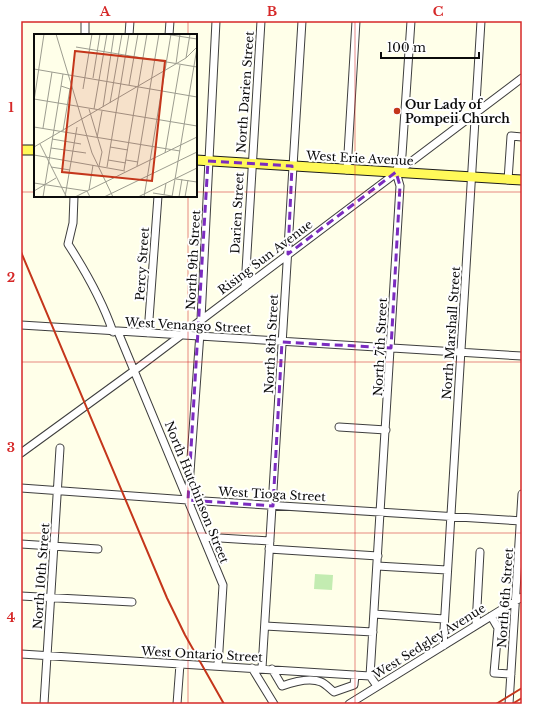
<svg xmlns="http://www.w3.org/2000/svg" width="543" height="725" font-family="'Libre Baskerville',serif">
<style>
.green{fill:#c3ecb1}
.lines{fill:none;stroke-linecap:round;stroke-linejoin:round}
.minor-casing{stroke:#3e3e3e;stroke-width:9}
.major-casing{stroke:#1c1c1c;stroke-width:11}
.minor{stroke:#fff;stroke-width:7}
.major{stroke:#fff959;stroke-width:9}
.rail{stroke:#c4361b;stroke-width:2}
.marked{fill:none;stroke:#7b2cbf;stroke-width:3;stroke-dasharray:8 5;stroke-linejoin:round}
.grid{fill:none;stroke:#d62828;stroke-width:1;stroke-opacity:0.55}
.poi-dot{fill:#c4361b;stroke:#fff;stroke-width:1.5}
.labels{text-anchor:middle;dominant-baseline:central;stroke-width:4;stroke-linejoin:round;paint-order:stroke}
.street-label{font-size:12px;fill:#0b0b0b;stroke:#fff}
.poi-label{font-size:12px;font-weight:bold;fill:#0b0b0b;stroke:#fff;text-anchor:start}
.inset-road{fill:none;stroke:#9d9d90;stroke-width:1}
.view{fill:#c4361b;fill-opacity:0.15;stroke:#c4361b;stroke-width:2}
.inset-edge{fill:none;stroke:#0b0b0b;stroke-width:2}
.neatline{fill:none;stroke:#d62828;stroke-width:1.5}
.grid-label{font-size:13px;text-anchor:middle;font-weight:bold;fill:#d62828}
</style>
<rect width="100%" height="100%" fill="#ffffe9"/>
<path class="green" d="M315 574 333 575 332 590 314 589Z"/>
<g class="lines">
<g class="minor-casing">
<path id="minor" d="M85 35V21
M129 35 130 21
M169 35 170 21
M347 170 356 21
M508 180 511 136 522 137
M74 196 73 223 68 244C86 272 102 300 113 332
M245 287 261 21
M21 325 522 356
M118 332 223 585 218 666
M148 333 158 196
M339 427 386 430
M21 453 135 370 522 78
M21 488 188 500 522 521
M188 500 201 319 216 21
M204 537 270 541
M21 544 98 549
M269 549 378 556
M377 566 447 570
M21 596 132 602
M374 614 444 619
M491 616 498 628 494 673 511 674
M476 625 480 552
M265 626 373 632
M443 646 481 21
M21 654 370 676 377 686
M252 668 274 704
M262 668 302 21
M272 669 282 686C293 682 310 677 321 682 326 684 330 689 334 692L354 685 355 675
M370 676 400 186 396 172 402 155 411 21
M44 704 60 448
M177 704 180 664
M349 704 522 597
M509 704 522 494"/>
</g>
<g class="major-casing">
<path id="major" d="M21 150H35
M196 160 522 180"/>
</g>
<use href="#minor" class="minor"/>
<use href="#major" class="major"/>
<path class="rail" d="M21 252 167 598 185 635 224 704
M496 704 522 688
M512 704 522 698"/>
</g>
<path class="marked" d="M208 161 292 166 288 254 396 172 400 186 391 348 282 342 273 506 188 500Z"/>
<path class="grid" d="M188 21V35M355 21V704M21 192H35M196 192H522M188 196V704M21 362H522M21 533H522"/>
<circle class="poi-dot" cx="397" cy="111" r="4"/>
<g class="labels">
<g class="street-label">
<text transform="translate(245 92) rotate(-86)">North Darien Street</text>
<text transform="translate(360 158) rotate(3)">West Erie Avenue</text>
<text transform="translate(237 213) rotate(-87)">Darien Street</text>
<text transform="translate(265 257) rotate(-37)">Rising Sun Avenue</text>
<text transform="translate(193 260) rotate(-87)">North 9th Street</text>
<text transform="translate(142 264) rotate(-86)">Percy Street</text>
<text transform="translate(188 325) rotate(3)">West Venango Street</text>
<text transform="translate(451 333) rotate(-86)">North Marshall Street</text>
<text transform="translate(271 344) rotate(-87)">North 8th Street</text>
<text transform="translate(380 347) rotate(-87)">North 7th Street</text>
<text transform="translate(197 492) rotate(68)">North Hutchinson Street</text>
<text transform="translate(272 494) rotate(3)">West Tioga Street</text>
<text transform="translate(41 576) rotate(-86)">North 10th Street</text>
<text transform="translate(505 598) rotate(-86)">North 6th Street</text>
<text transform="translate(429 641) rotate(-32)">West Sedgley Avenue</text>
<text transform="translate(202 654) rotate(3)">West Ontario Street</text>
</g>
<g class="poi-label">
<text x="405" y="104">Our Lady of<tspan x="405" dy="14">Pompeii Church</tspan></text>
</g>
</g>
<g transform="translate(34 34)">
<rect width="163" height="163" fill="#ffffe9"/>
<path class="inset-road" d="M22 0 58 119 79 163M131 0 163 5M42 13 163 33M152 24 156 0M142 30 146 0M0 35 163 63M59 44 66 0M95 51 104 0M27 52 36 55 29 97M49 55 58 0M0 65 163 92M0 67 10 0M76 69 88 0M69 73 80 0M55 75 68 118 65 132M60 75 73 0M0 93 146 117M9 94 18 38M63 104 68 77M18 105 47 110M6 110 32 162M0 113 152 24 163 13M76 113 94 116M17 114 52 119M131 119 146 31M0 121 91 137M74 126 92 129M92 126 104 128M103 132 125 0M17 133 36 136M73 133 95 0M90 136 113 0M142 145 163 148M0 149 53 157 163 103M55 156 59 131M0 157 22 144M119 159 138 162M130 161 132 149M9 163 29 40M31 163 43 93M41 163 53 157 56 163M70 163 163 118M104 163 163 134M110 163 137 0M138 163 163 14M145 163 148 145M151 163 154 146"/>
<path class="view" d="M41 17 131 27 118 147 28 138Z"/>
<rect width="163" height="163" class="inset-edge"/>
</g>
<rect width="543" height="725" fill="none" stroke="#ffffff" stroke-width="44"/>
<path d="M381 52v6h98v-6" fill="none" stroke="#0b0b0b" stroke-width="2"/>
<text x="387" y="52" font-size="12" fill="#0b0b0b" stroke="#ffffff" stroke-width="3" paint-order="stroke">100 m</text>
<rect x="22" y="22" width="499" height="681" class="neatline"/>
<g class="grid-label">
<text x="105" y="16">A</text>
<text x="272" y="16">B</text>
<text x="438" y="16">C</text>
<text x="11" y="112">1</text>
<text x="11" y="282">2</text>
<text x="11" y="452">3</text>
<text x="11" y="622">4</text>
</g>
</svg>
